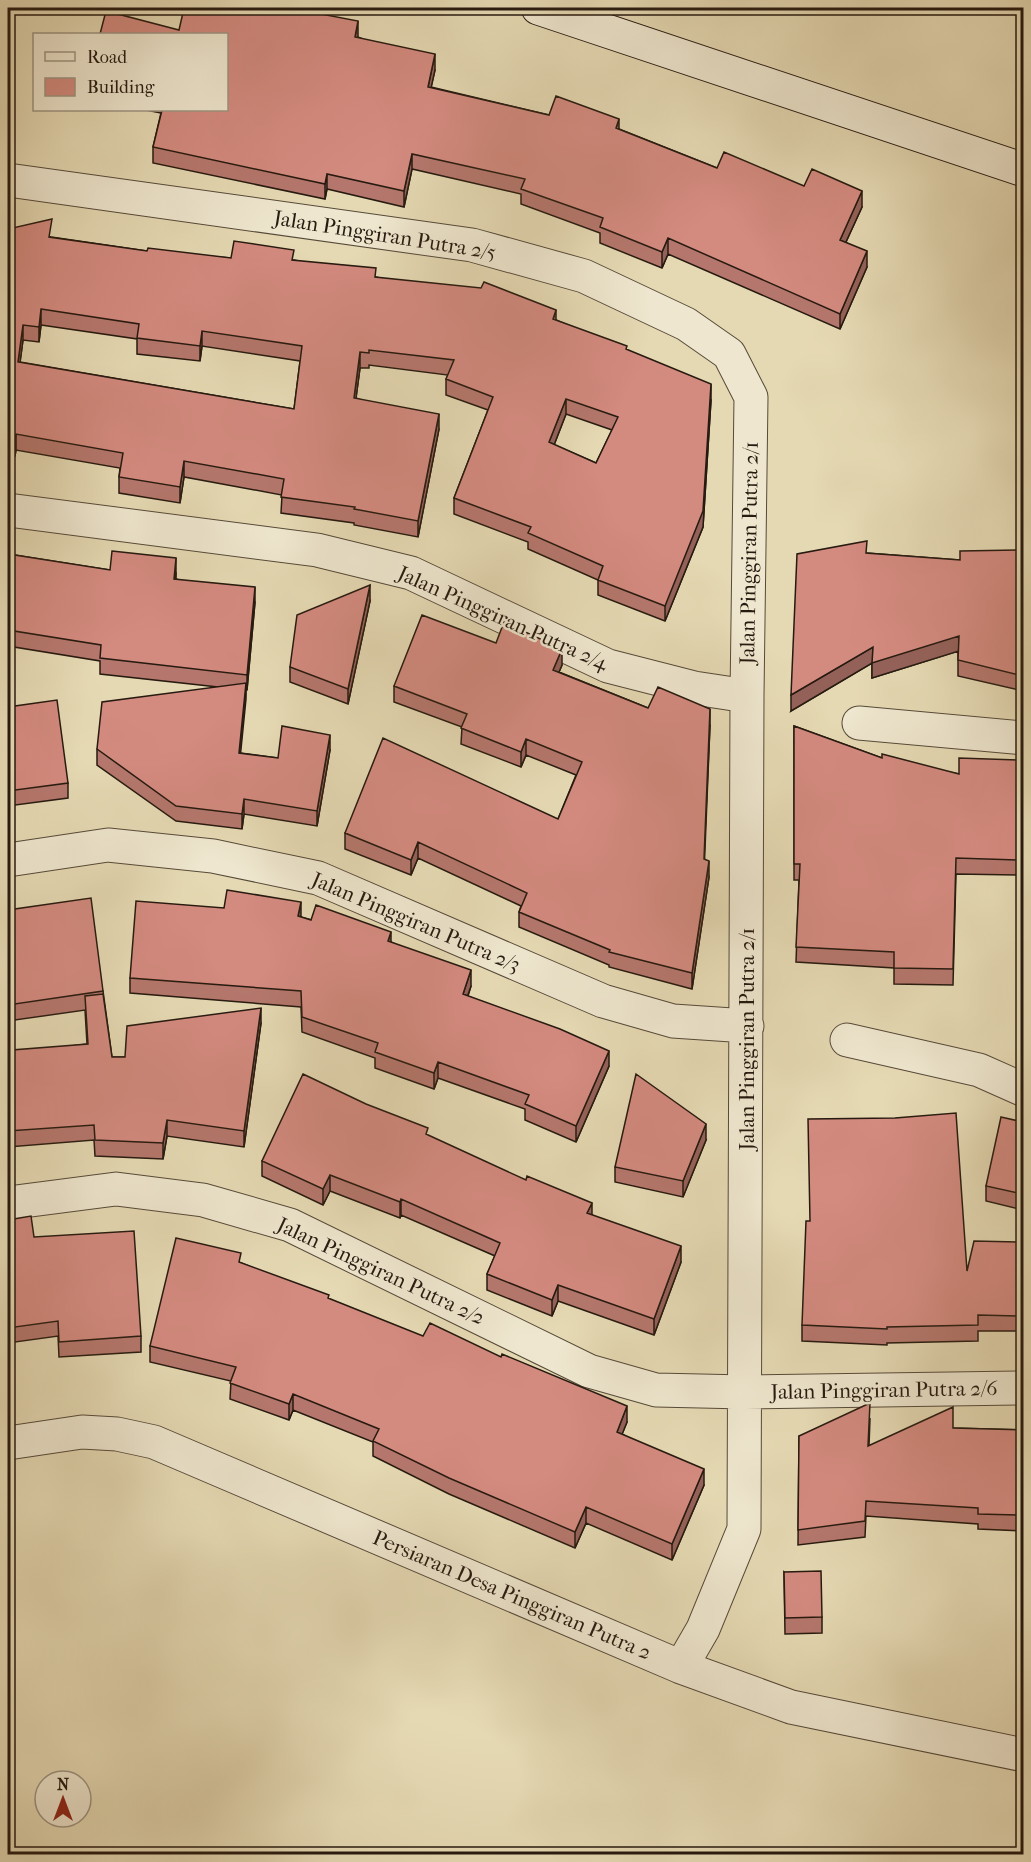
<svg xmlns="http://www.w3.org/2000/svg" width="1031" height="1862" font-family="'IM FELL French Canon',serif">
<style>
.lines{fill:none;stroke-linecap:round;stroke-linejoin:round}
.street-casing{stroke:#564a39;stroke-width:35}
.secondary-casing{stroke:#271a10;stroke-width:35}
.street{stroke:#eee6ce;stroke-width:33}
.secondary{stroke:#eee6ce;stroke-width:33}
.wall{fill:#b5776d;stroke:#271a10;stroke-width:1.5;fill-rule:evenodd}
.shaded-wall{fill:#946159;stroke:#271a10;stroke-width:1.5}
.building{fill:#d38a7f;stroke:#271a10;stroke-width:1.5;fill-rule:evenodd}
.labels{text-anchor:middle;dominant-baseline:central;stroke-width:5;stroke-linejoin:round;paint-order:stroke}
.street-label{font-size:21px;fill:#271a10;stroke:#eee6ce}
</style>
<rect width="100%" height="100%" fill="#e5d9b3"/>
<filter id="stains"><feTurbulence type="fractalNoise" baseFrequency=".00333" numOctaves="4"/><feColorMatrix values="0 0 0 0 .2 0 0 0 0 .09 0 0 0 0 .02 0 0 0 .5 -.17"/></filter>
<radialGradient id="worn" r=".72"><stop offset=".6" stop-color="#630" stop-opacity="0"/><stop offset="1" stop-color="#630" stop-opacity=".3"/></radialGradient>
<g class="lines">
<g class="street-casing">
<path id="street" d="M8 180 472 245 584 276 686 324 729 354 751 397 747 696 744 1529 703 1629 681 1667
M8 510 317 550 411 573 608 666 694 688 747 696
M859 723 1024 738
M8 860 108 845 213 856 318 878 603 1001 673 1021 747 1026
M847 1040 979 1070 1024 1090
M8 1203 116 1189 203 1200 290 1225 589 1371 656 1390 745 1392 1024 1388
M8 1443 82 1432 117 1434 154 1442 681 1667 791 1707 1024 1755"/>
</g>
<g class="secondary-casing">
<path id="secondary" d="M538 8 1024 170"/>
</g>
<use href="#street" class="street"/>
<use href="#secondary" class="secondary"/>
</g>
<path class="wall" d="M179 30 358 37 435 70 431 87 549 115 619 129 717 168 804 186 862 207 846 242 867 267 840 329 668 254 662 268 600 243V233L521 204V194L412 169 404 207 327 189 325 199 153 163V147L161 113 146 110H226Z
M8 229 51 237 147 251 231 258 294 260 376 277 556 320 627 350 711 400 703 527 665 621 598 595V580L528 549V542L454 514V498L488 410 446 395V379L448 375 369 365V368H360L356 398 439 429 418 537 354 525V523L281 513 282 495 184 477 180 503 119 493V477L120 468 16 450 15 456 8 454ZM41 325 137 339V354L200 361 202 346 300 361 294 409 20 362 23 340 39 342ZM566 414 612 430 596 463 554 445Z
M1023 550 1019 690 958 676V651L872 678V663L791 711 867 553 960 560Z
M8 554 110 570 176 573V579L255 602 247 690H246L240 753 278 758 330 750 317 826 244 814 242 829 176 821 97 765V749L218 687 100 674V661L8 646Z
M370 601 348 704 290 682V667Z
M496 643 562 665 559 672 648 708 710 725 704 859 709 877 692 989 609 967V965L519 927V912L521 906 418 858 411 875 345 849V833L558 819 576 775 526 755 521 767 461 744 462 727 394 702V686Z
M8 707 68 783V798L8 806Z
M794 726 882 758 959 774 1019 776 1017 875 956 874 953 985 894 984V968L796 962 799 880H794Z
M224 908 301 917 391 942 471 986 468 996 609 1066 576 1142 525 1120V1109L438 1078 434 1089 375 1068V1058L302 1032 301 1007 130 993V978Z
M8 910 103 991 112 1057H125L261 1023 244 1147 167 1136 163 1159 95 1156 94 1140 8 1147V1054L87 1044 85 1010 8 1021Z
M1023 1122V1210L986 1201V1186Z
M428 1136 592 1215 681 1262 654 1335 558 1301 552 1316 487 1290V1274L495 1256 401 1215 400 1218 330 1191 323 1205 262 1176V1161Z
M706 1140 683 1197 615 1182V1167Z
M8 1220 34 1237 141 1336V1352L59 1357 58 1336 8 1343Z
M1023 1242V1331H978V1341L887 1343V1345L802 1341V1325L967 1271Z
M241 1263 627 1422 622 1434 704 1485 672 1560 586 1523 575 1548 449 1494 373 1456V1442L293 1410 289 1420 230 1399 231 1381 150 1362V1346Z
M870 1419 869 1446 953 1428 1023 1430V1531L978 1529V1524L866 1516 865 1537 798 1545 799 1436Z
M784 1572 822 1617V1633L785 1634Z"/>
<path class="shaded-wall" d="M358 21V37L355 52V37Z
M435 54V70L428 102V87Z
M619 119V134L616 128Z
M412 154V169L404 207V191Z
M327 174V189L325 199V184Z
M862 191V207L840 255V240Z
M668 238V254L662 268V252Z
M867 251V267L840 329V314Z
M41 309V325L39 342V327Z
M556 310V326L553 319Z
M23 325V340L18 378V362Z
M202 331V346L200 361V346Z
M360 352V368L354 413V398Z
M711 384V400L703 527 665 621V606Z
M566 399V414L549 458V442Z
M439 414V429L418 537V521Z
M16 434V450L15 456V440Z
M184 461V477L180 503V487Z
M176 558V573L174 595V579Z
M370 585V601L348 704V689Z
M255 587V602L247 690V675Z
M959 636V651L872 678V663L791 711V695L873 647Z
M1023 641V656L1019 690V675Z
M562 649V665L553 686V670Z
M246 683V699L239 769V753Z
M710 709V725L704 874V859Z
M330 735V750L317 826V811Z
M526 739V755L521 767V752Z
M244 799V814L242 829V814Z
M418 842V858L411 875V860Z
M709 861V877L692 989V973Z
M301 902V917L298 916Z
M391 932V947L388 941Z
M471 970V986L463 1009V994Z
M261 1008V1023L244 1147V1131Z
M609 1051V1066L576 1142V1126Z
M438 1062V1078L434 1089V1073Z
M167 1120V1136L163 1159V1143Z
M706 1124V1140L683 1197V1181Z
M330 1175V1191L323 1205V1189Z
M401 1199V1215L400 1218V1202Z
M592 1203V1218L587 1213Z
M681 1246V1262L654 1335V1319Z
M558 1285V1301L552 1316V1300Z
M293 1394V1410L289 1420V1404Z
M627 1406V1422L617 1447V1432Z
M704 1469V1485L672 1560V1544Z
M586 1507V1523L575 1548V1532Z"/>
<path class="building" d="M184 8H290L358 21 355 37 435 54 428 87 549 115 556 96 619 119 616 128 717 168 724 152 804 186 812 169 862 191 840 240 867 251 840 314 668 238 662 252 600 227 603 218 521 189 525 179 412 154 404 191 327 174 325 184 153 147 162 110H226V34H100L106 11 179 30Z
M52 219 49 237 147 251 148 248 231 258 234 241 294 250 292 260 376 268 375 277 481 288 484 282 556 310 553 319 627 346 626 349 711 384 703 511 665 606 598 580 603 566 528 533 531 527 454 498 493 397 446 379 454 360 369 350V353L360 352 354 398 439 414 418 521 354 509 355 507 281 497 284 479 184 461 180 487 119 477 123 453 16 434 15 440 8 439V229ZM41 309 139 324 137 338 200 346 202 331 302 346 294 409 18 362 23 325 39 327ZM566 399 618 417 596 463 549 442Z
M867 541 866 553 960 560V551L1023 550V641L1019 675 958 660 959 636 872 663 873 647 791 695 797 554Z
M112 551 176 558 174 579 255 587 247 675 100 658 101 645 8 630V554L110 570Z
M370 585 348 689 290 667 297 615Z
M422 615 496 643 504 622 562 649 553 670 648 708 658 687 710 709 704 859 709 861 692 973 609 952 610 950 519 912 527 893 418 842 411 860 345 833 383 738 558 819 582 762 526 739 521 752 461 728 467 714 394 686Z
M246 683 239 753 278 758 282 726 330 735 317 811 244 799 242 814 176 806 97 749 102 702Z
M57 700 68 783 8 791V707Z
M794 726 882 758V754L959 774V758L1019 760 1017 860 956 858 953 969 894 968V952L796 947 800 864H794Z
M227 890 301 902 298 916 311 920 316 905 391 932 388 941 471 970 463 994 560 1029 609 1051 576 1126 525 1104 529 1095 438 1062 434 1073 375 1052 378 1043 302 1017 301 991 130 978 136 901 224 908Z
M91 898 103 991 8 1005V910Z
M103 994 112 1057H125L127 1026 261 1008 244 1131 167 1120 163 1143 95 1140 94 1125 8 1131V1054L13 1053 12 1050 88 1044 85 996Z
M303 1074 366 1104 428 1128 426 1134 526 1180 527 1176 592 1203 587 1213 681 1246 654 1319 558 1285 552 1300 487 1274 500 1243 401 1199 400 1202 330 1175 323 1189 262 1161Z
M636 1074 706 1124 683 1181 615 1167Z
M956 1113 967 1271 974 1241 1023 1242V1316L978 1315V1325L887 1327V1329L802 1325 806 1221H810L808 1119 895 1118Z
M1001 1117 1023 1122V1194L986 1186Z
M31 1216 34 1237 134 1231 141 1336 59 1342 58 1321 8 1328V1220Z
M176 1238 241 1253 239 1262 329 1295 328 1298 423 1336 430 1323 501 1357 502 1354 627 1406 617 1432 704 1469 672 1544 586 1507 575 1532 449 1478 373 1441 379 1429 293 1394 289 1404 230 1383 236 1367 150 1346Z
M870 1403 868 1446 953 1407V1428L1023 1430V1515L978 1514V1508L866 1501 865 1521 798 1530 799 1436Z
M821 1571 822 1617 785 1618 784 1572Z"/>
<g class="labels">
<g class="street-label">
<text transform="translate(385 235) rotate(9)">Jalan Pinggiran Putra 2/5</text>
<text transform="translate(749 553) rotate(-89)">Jalan Pinggiran Putra 2/1</text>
<text transform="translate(503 618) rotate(24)">Jalan Pinggiran Putra 2/4</text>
<text transform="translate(416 922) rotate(23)">Jalan Pinggiran Putra 2/3</text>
<text transform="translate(747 1039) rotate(-90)">Jalan Pinggiran Putra 2/1</text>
<text transform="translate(381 1271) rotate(25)">Jalan Pinggiran Putra 2/2</text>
<text transform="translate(884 1390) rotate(-1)">Jalan Pinggiran Putra 2/6</text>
<text transform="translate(512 1595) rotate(23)">Persiaran Desa Pinggiran Putra 2</text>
</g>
</g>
<rect width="1031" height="1862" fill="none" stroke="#e5d9b3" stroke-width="30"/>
<rect x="9" y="9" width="1013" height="1844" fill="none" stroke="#271a10" stroke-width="3"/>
<rect x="15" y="15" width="1001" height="1832" fill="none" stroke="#271a10" stroke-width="1.5"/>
<rect x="33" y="33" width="195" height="78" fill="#eee6ce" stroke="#9e9482" stroke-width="1.5"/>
<rect x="45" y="52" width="30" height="9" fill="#eee6ce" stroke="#9e9482" stroke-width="1.5"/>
<text x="87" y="63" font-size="18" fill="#271a10">Road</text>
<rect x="45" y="78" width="30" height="18" fill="#d38a7f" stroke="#9e9482" stroke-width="1.5"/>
<text x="87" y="93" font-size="18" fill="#271a10">Building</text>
<g transform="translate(63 1799)"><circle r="28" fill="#eee6ce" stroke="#9e9482" stroke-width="1.5"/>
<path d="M0-4.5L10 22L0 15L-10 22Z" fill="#8f2418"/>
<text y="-9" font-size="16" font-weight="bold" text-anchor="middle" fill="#271a10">N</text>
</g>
<rect width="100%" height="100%" filter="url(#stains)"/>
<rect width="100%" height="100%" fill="url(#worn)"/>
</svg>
